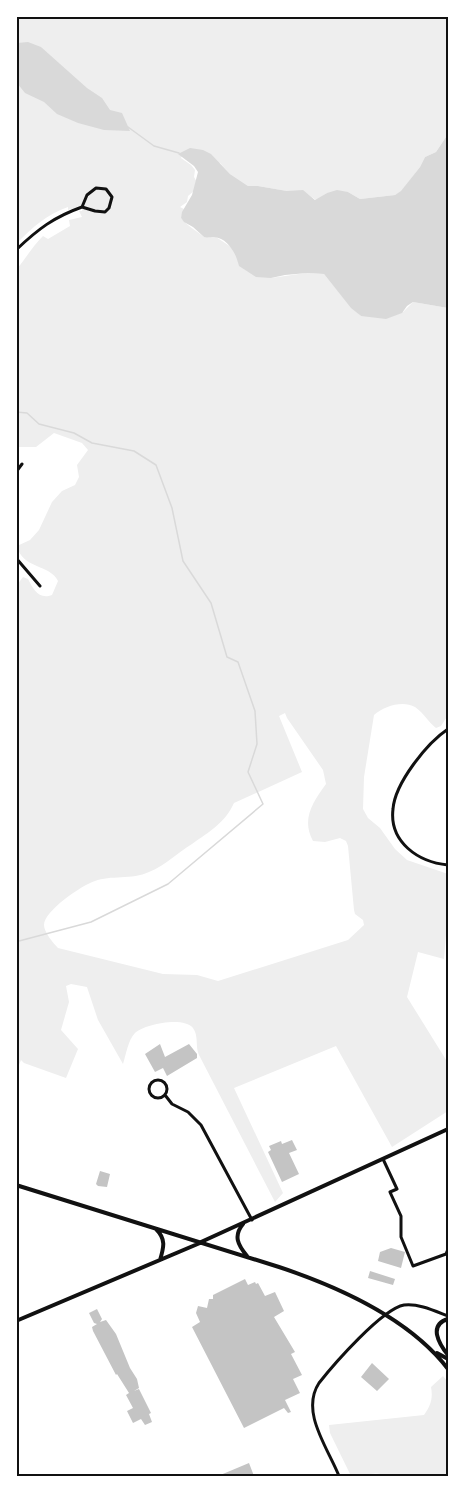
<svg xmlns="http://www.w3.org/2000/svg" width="465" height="1493" font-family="'Public Sans',sans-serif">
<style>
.green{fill:#eee;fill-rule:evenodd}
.water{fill:#d9d9d9}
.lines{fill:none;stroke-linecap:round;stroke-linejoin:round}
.stream{stroke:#d9d9d9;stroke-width:1.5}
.building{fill:#c4c4c4}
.minor{stroke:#111;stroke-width:3}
.tertiary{stroke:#111;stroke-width:4}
.secondary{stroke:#111;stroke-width:4}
.neatline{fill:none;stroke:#111;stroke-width:2}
</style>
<rect width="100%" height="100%" fill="#fff"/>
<path class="green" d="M16 17H448V134L436 152 425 157 420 167 401 192 395 195 360 199 348 192 327 193 316 200 303 191H287L258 186H248L230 174 220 163 182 156 181 158 191 165 195 170 194 177 197 182 195 190 188 196 187 202 180 207 184 209 181 218C186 225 197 231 204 237H216L231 247 237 259 271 278 306 273 324 274 351 307 361 316 403 312 413 302 448 308V715L441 726 436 728C428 722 424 713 415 707 403 700 384 706 374 715L364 777 363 809 368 818 380 828 395 849 407 860 448 874V910L444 959 418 952 407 997 448 1063V1111L392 1147 336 1046 234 1088 283 1193 275 1202 199 1055C195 1047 199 1036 193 1028 184 1016 144 1024 135 1033 128 1040 126 1055 123 1064L98 1020 87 987 71 984 66 986 69 1002 61 1030 78 1049 66 1078 24 1063 21 1060 17 1070V585L23 577 28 579C33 589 39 600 52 595L58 581C50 564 22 569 17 546L30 540 39 530 52 502 62 491 75 485 79 477 77 465 88 450 82 443 54 433 36 447H17V269C26 258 32 247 43 236L48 239 70 226 69 220 82 217 79 211H82L83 205 68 210V207C47 214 32 228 17 243ZM285 713 287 718 323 770 326 784C313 802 301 819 313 841L325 842 340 838 346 841 348 846 354 910 355 914 363 920 364 925 348 940 218 981 197 975 163 974 58 948C53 943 44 932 44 925 44 911 82 885 95 881 110 875 132 880 149 872 166 865 177 853 192 844 209 832 225 823 234 803L302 772 279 716Z
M443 1376 448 1382V1476H385C377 1470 362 1477 351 1476L330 1433 329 1425 424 1415C431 1405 433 1398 431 1387Z"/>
<path class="water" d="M28 42 41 47 87 88 102 98 110 110 122 113 130 131 104 130 78 123 57 114 44 102 25 93 17 83V43Z
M448 134V308L413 302 407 306 402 313 386 319 361 316 351 308 324 274 307 273 285 275 271 278 256 277 239 266C236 254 228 238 214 237 210 237 207 238 204 237L193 227 184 222 181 218 182 212 192 195 198 172 194 166 178 154 190 148 203 150 211 154 230 174 248 186H258L287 191 303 190 315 200 327 193 337 190 348 192 360 199 395 195 401 191 420 167 425 157 436 152Z"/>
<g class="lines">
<path class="stream" d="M128 127 154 146 179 153
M16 412 27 413 39 424 74 433 92 443 134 451 156 465 172 508 183 561 211 603 227 657 238 662 255 711 257 744 248 772 263 804 168 884 91 922 19 941"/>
</g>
<path class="building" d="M160 1044 165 1057 189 1044 197 1054V1058L167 1076 163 1068 155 1072 145 1054Z
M292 1140 297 1150 289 1153 299 1174 282 1182 268 1152 271 1150 269 1146 281 1141 282 1144Z
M100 1171 110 1174 107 1187 98 1186 96 1184Z
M391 1248 405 1252 401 1268 378 1261 380 1252Z
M370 1271 395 1279 393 1285 368 1278Z
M245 1279 248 1285 255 1282 256 1284 258 1283 265 1296 275 1292 284 1311 274 1317 295 1352 291 1354 302 1375 293 1379 300 1393 285 1400 291 1412 288 1413 284 1408 244 1428 192 1327 200 1322 196 1313 198 1306 207 1308 209 1299H213V1295Z
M97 1309 102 1319 100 1322 106 1320 116 1334 130 1368 137 1379 139 1388 134 1391 139 1389 151 1413 149 1414 152 1422 145 1425 141 1419 133 1423 127 1411 133 1408 126 1395 129 1393 117 1374 116 1375 93 1331 92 1327 97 1324 94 1323 89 1313Z
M372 1363 389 1379 377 1391 361 1377Z
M249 1463 254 1476H218Z"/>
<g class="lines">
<path class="minor" d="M16 250C38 229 54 217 82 207L95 211 105 212 109 208 112 197 106 189 96 188 87 195 82 207
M16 472 22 464
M16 558 40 586
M448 729C427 743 395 783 393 809 389 842 418 862 448 865
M149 1089a9 9 0 1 1 18 0a9 9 0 1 1-18 0Z
M165 1095 172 1104 188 1112 201 1125 252 1220
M383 1159 397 1189 390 1192 401 1216V1237L413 1266 446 1254 448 1249
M339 1476C328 1448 300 1412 319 1383 334 1364 382 1309 404 1305 418 1303 435 1311 448 1316"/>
<path class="tertiary" d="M201 1242 448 1129"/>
<path class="secondary" d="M16 1185 279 1267C339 1287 409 1318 448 1369
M243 1224C233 1236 238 1245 247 1256
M156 1229C166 1239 164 1247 160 1260
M448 1319C428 1325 439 1344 448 1355
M16 1321 200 1243
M437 1353 448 1359"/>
</g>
<rect width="465" height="1493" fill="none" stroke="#ffffff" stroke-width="36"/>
<rect x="18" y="18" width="429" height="1457" class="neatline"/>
</svg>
